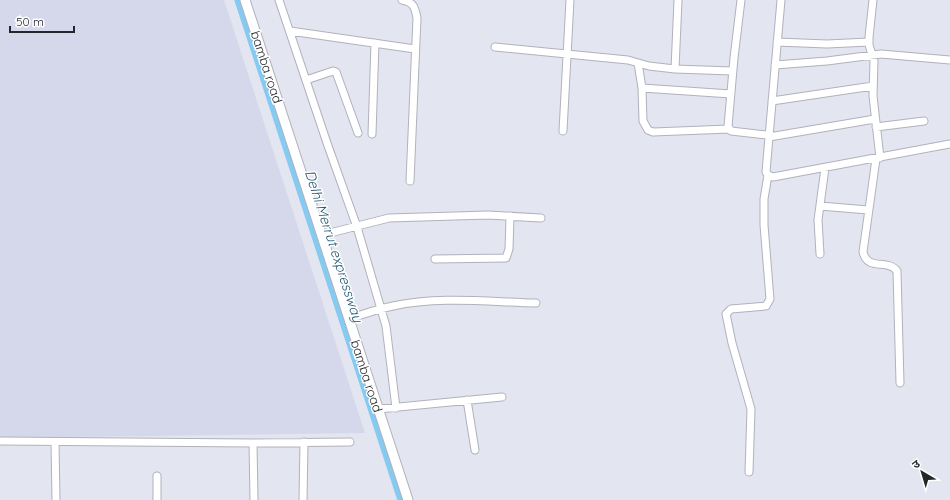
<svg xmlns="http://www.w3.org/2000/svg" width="950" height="500" font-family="Quicksand,'Noto Sans Devanagari',sans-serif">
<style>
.built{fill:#d5d8ea}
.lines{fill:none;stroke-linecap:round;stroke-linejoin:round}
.canal{stroke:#84caf1;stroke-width:9}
.minor-casing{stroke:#b0b2bc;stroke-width:9}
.tertiary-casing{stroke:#b0b2bc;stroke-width:11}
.minor{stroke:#fff;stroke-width:7}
.tertiary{stroke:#fff;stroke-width:9}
.labels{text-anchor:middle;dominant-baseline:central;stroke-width:3;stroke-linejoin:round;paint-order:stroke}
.street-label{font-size:13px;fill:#25262a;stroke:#fff}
.water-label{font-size:14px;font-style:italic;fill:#245975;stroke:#fff}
</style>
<rect width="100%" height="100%" fill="#e3e5f0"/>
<path class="built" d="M0 0H224L365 433 0 438Z"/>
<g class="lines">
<path class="canal" d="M239 0 402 500"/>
<g class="minor-casing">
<path id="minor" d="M279 0 327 143 357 227 381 309 386 326 396 408
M402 0C414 2 415 8 417 18L410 181
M741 0 734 58 728 126 731 131 767 135 769 137 766 172 768 175 773 177 950 144
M781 0 769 137 875 119
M873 0 869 37V45L874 61 873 96 880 158
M290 31 415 49
M777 42 827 44 869 42
M495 47 628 60 649 66 675 69 732 71
M638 63 642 88 643 121 648 130 653 132 729 129
M775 65 827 61 881 54 950 60
M675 69 678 0
M306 80 333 71 336 72 358 133
M642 88 731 94
M772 101 873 86
M876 127 924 121
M563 131 570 0
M372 134 375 43
M876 159 863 252C868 272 887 258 897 271L900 383
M820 206 868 210
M322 235 389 218 488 215 541 218
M820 254 818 220 825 168
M435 259 506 258 509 249 510 216
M349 319C363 314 378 309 393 306 439 296 489 302 536 303
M467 400 475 450
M378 409 502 397
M0 441 253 443 350 442
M55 442 56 500
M253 443 254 500
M749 472 751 409 732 343 726 314 731 309 766 306 770 299 764 225V199L768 175
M157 500V476
M303 500 304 442"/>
</g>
<g class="tertiary-casing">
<path id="tertiary" d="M245 0 408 500"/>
</g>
<use href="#minor" class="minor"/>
<use href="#tertiary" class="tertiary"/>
</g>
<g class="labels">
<g class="street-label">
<text transform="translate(267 67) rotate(72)">bamba road</text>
<text transform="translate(367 376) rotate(72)">bamba road</text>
</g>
<g class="water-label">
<text transform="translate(334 246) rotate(72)">Delhi Merrut expressway</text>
</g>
</g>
<g transform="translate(922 472) rotate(322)" stroke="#ffffff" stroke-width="3" paint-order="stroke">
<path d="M0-3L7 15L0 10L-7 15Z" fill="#25262a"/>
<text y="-6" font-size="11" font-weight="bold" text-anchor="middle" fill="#25262a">उ</text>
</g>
<path d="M10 26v6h64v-6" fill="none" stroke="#25262a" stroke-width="2"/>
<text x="16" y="26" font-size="12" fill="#25262a" stroke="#ffffff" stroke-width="3" paint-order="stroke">50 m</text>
</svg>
